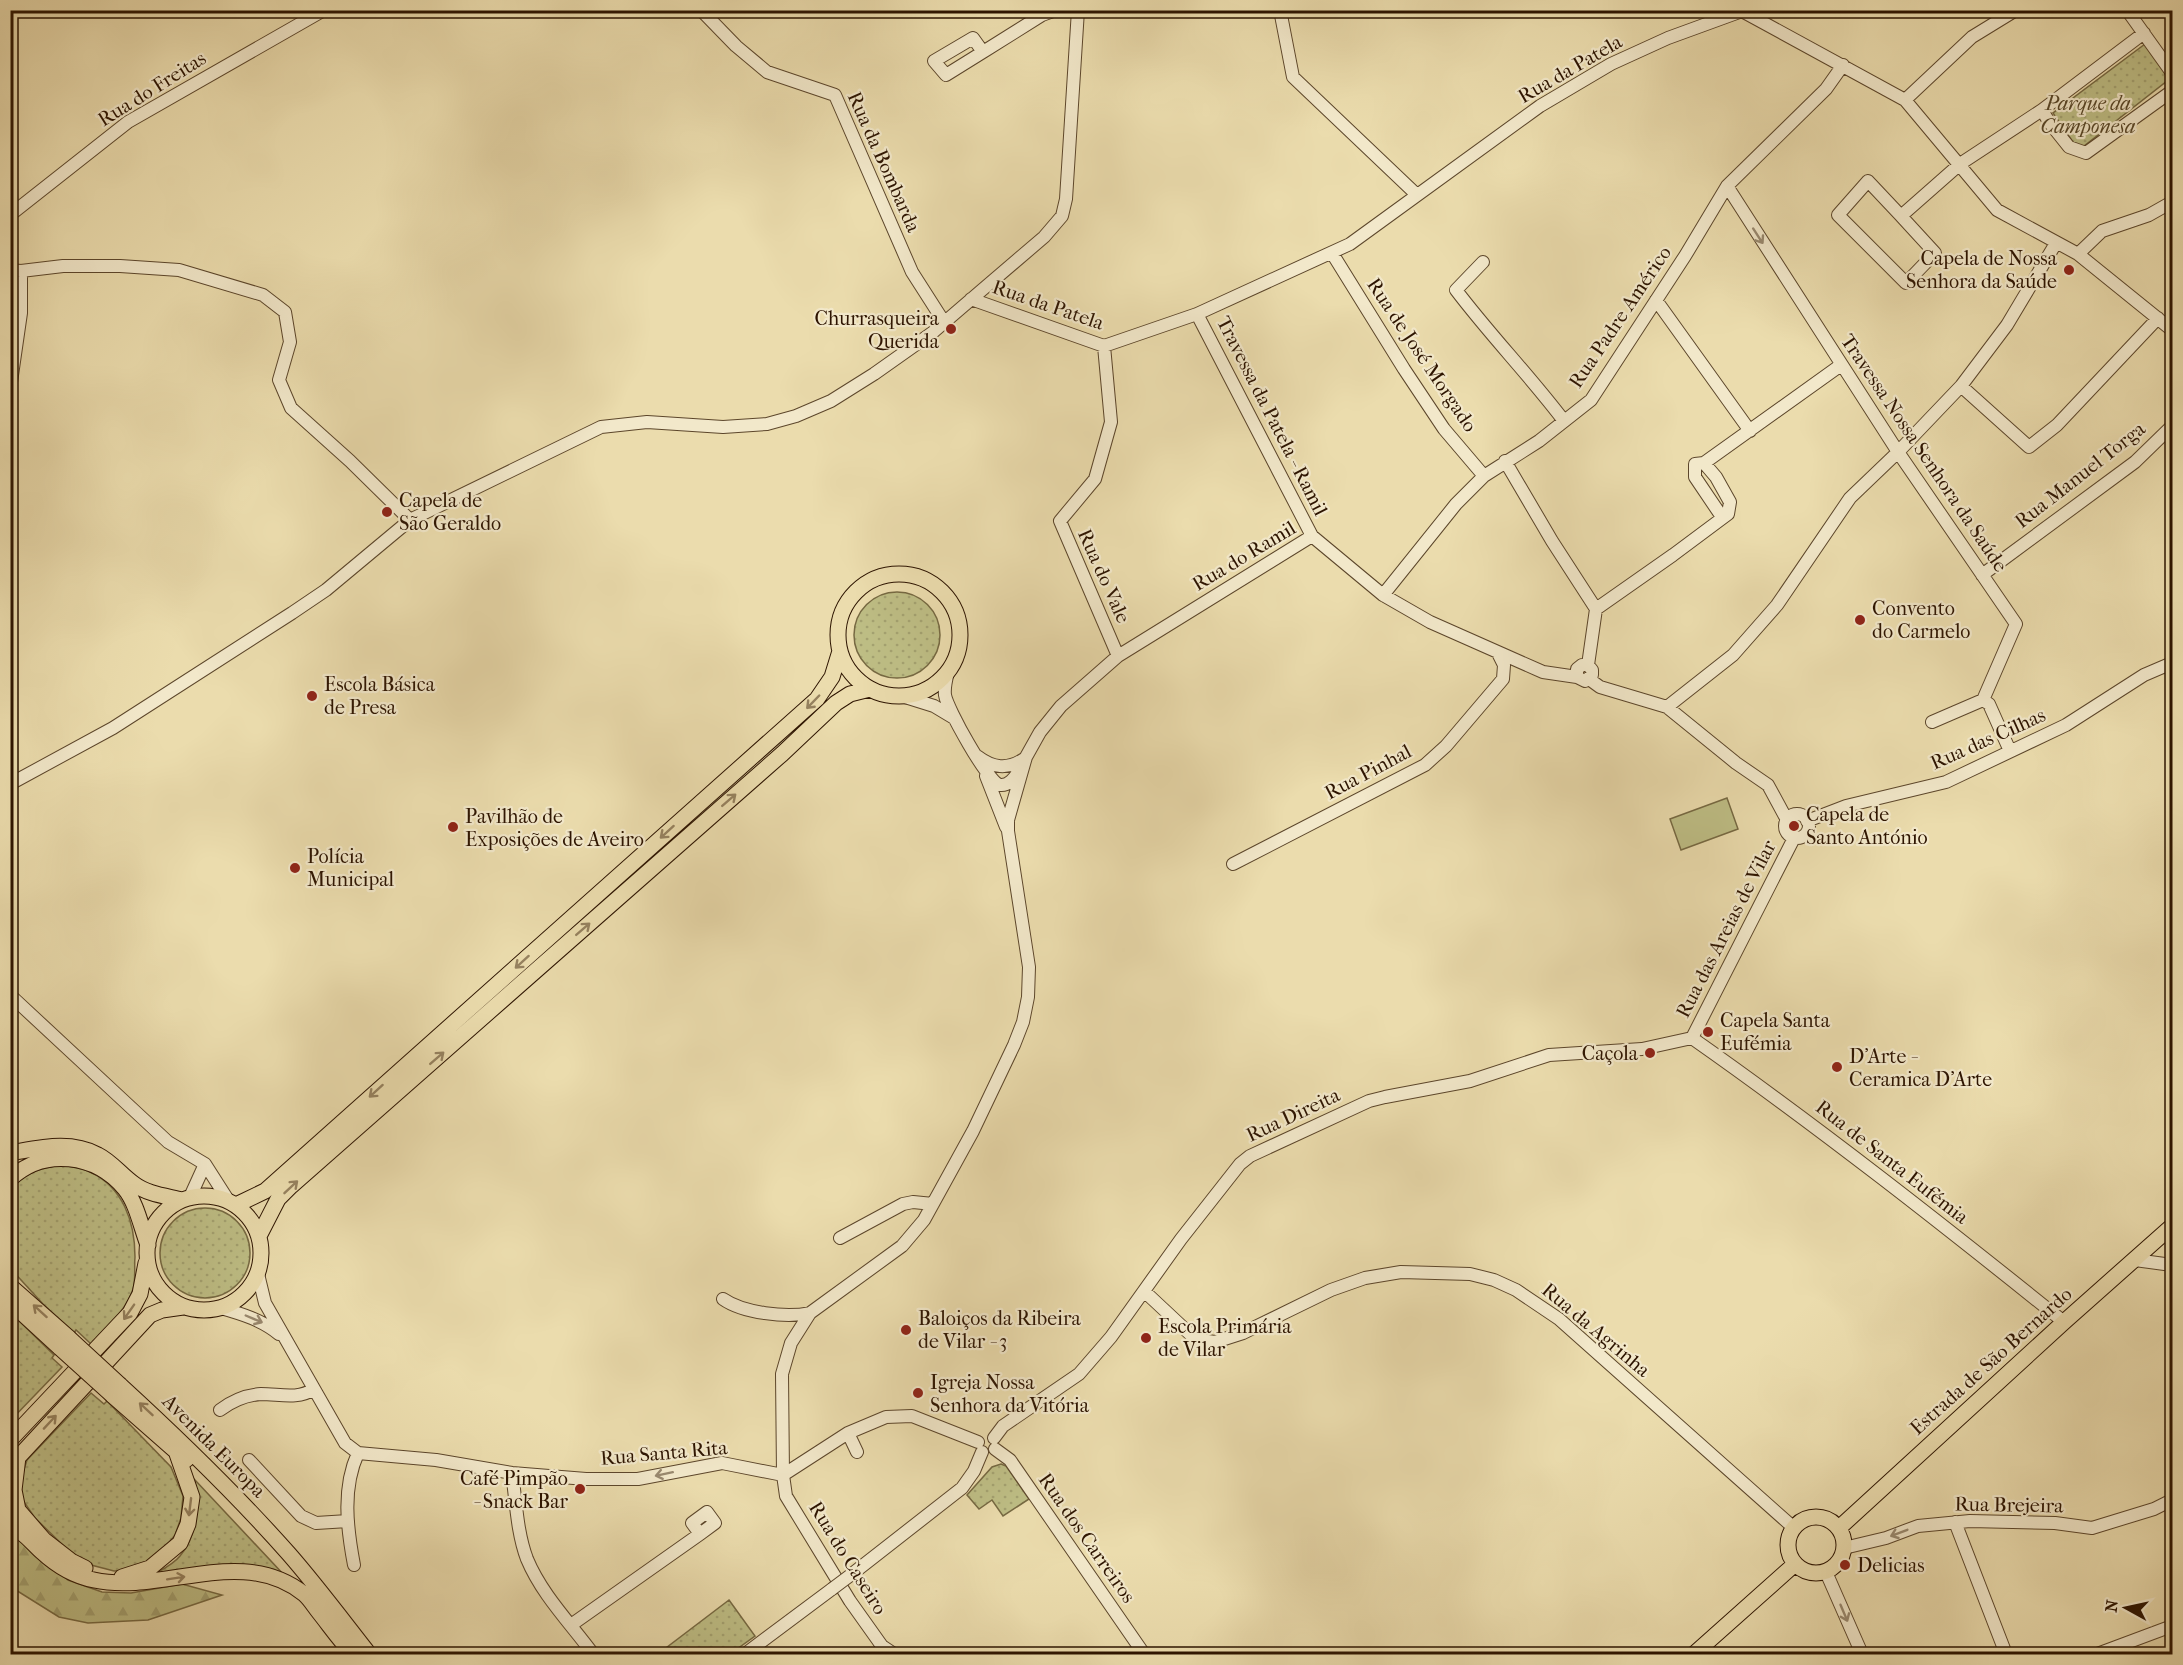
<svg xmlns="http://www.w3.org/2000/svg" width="2183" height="1665" font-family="'IM FELL French Canon',serif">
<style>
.green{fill:url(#green-dots);stroke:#766942;stroke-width:1.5}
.forest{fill:url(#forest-firs);stroke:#766942;stroke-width:1.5}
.pitch{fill:#bebe85;stroke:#766942;stroke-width:1.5}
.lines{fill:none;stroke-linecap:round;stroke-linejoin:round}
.minor-casing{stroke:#5c462b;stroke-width:14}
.major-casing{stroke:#2d1400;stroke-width:17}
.minor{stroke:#f2e8ca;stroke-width:12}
.major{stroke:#ebdcad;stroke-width:15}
.minor-bridge-casing{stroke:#5c462b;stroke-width:14;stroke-linecap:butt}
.major-bridge-casing{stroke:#2d1400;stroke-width:17;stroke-linecap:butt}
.minor-bridge{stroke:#f2e8ca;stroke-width:12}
.major-bridge{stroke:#ebdcad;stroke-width:15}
.oneway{stroke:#99896f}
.oneway2{stroke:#96825f}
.poi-dot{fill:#8f2418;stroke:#f2e8ca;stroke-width:2}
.labels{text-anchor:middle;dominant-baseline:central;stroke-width:4.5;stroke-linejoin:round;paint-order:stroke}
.street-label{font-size:20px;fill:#2d1400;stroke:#f2e8ca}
.park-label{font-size:20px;font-style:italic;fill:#584728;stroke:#f2e8ca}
.poi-label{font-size:20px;fill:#2d1400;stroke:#f2e8ca;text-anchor:start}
</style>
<defs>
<pattern id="green-dots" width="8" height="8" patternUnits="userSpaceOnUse" patternTransform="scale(1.5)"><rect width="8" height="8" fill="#bebe85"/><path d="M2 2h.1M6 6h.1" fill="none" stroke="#a4a271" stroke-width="1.8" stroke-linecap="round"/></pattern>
<pattern id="forest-firs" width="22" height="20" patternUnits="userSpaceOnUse" patternTransform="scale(1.5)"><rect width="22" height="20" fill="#bebe85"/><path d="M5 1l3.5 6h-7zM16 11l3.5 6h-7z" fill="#a4a271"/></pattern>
</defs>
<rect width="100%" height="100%" fill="#ebdcad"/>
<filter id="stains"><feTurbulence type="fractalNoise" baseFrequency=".00333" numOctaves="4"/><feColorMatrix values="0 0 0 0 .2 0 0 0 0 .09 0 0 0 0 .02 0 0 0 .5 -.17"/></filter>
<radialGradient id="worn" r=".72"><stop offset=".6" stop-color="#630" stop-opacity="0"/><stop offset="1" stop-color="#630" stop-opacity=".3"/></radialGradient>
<path class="green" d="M2149 41 2172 77 2084 146 2075 145 2053 113Z
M854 635a43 43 0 1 1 86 0a43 43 0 1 1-86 0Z
M63 1165C72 1167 82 1168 90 1172 123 1187 135 1222 135 1257 134 1267 136 1279 133 1289 127 1310 106 1328 91 1344L76 1330 74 1333 43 1304 10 1268V1188C27 1173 41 1167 63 1165Z
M160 1253a45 45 0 1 1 90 0a45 45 0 1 1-90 0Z
M10 1312 54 1355 52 1358 62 1367 11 1420Z
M91 1393 104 1404 107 1401 171 1467 183 1496 181 1518 175 1535 163 1550 148 1563 132 1570 114 1571 91 1565 72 1554 35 1518 22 1499 21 1479 27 1460Z
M1001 1464 1006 1466 1029 1499 1003 1516 992 1500 979 1509 967 1495 992 1467Z
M195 1480 285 1576 149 1577C159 1571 172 1566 180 1556 198 1535 199 1506 195 1480Z
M729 1600 755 1636 730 1654H658Z"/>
<path class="forest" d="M10 1535 20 1540 68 1580 102 1592 131 1593 182 1584 222 1595 148 1620 88 1623 59 1617 11 1587Z"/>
<path class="pitch" d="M1727 798 1738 829 1681 850 1670 819Z"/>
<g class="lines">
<g class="minor-casing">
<path id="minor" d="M701 10 736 46 767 72 835 95 912 272 944 322
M1280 10 1293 77 1417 195
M2127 10 2172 73
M973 38 983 52 946 75 934 61Z
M983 52 1042 15 1056 10
M1905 100 1972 37 2016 10
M2042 110 2049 122 2069 147 2086 153 2172 91
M1727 186 1898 452 2016 624 1983 700 1932 722
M10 215 128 122 324 10
M1901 216 1935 253 1906 283 1838 215 1868 181 1901 216 1960 164 2042 110 2144 33
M1332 253 1404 369 1444 429 1484 476
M2078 254 2102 231 2149 215 2172 202
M1483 262 1456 290C1490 335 1530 376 1564 421
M10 270 21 271 63 266H120L179 270 263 295 285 312 290 342 279 380 291 408 350 461 410 520
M971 299 1104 346 1197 314 1350 244 1540 106 1611 64 1668 38 1742 11 1905 100 1997 210 2078 254 2172 330
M1656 300 1750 431
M1197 314 1312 536
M1104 346 1111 422 1095 479 1060 521 1118 656
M1961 386 2029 447 2057 425 2158 318
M10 389 21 313V271
M1505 461 1552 541 1596 609 1588 665
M1704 463 1695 464V477L1722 517
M1982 575 2135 462 2172 426
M1383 595 1456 504 1484 476 1539 441 1591 400 1685 256 1727 186 1826 89 1843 65
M1596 609 1673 555 1728 514 1730 502 1716 477 1704 463 1841 365
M948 672C946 680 944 687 945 695 947 708 988 783 1000 785 1008 786 1015 778 1018 772
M1589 679 1600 687 1667 707 1736 763 1768 785 1787 820
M902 696 934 706 954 718
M1983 700 1989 704 2010 751
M1667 707 1733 655 1777 605 1850 498 1898 452 1961 386 2007 325 2056 243
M977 756C993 768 1007 770 1024 759
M986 776 1006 827
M10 784 113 728 292 613 326 590 410 520 601 427 647 422 723 427 767 424 796 416 831 401 874 374 932 333 982 290 1044 237 1062 216 1066 199 1078 10
M1785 826a12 12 0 1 1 24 0a12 12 0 1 1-24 0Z
M1807 821 1846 806 1946 782 2066 725 2144 675 2172 663
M1233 864 1425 765 1446 746 1503 679 1504 665 1498 653
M10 995 168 1142 205 1164 228 1200
M1692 1038C1820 1128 1942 1224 2064 1322
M1692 1038 1794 838
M190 1197 205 1164
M840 1238 903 1204 913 1202 933 1204
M2135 1260 2172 1265
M258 1274 265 1303 345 1443 358 1453 436 1460 512 1473 586 1479H638L722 1463 783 1475
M1144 1291 1190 1334 1200 1340 1215 1342 1243 1333 1331 1290 1365 1278 1401 1272 1470 1274 1494 1280 1516 1290 1559 1319 1794 1528
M723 1299C743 1313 786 1318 810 1313
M221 1308C242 1314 262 1320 279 1334
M220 1410C232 1401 247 1395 261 1394 280 1394 297 1400 314 1389
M848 1433 857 1452
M994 1438 1003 1426 1079 1374 1111 1337 1181 1239 1240 1164 1250 1156 1369 1101 1385 1097 1470 1081 1549 1055 1642 1049 1692 1038
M995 1449 1010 1460 1144 1654
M249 1460 301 1516 316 1523 348 1521
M512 1473C516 1501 517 1533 527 1559 542 1595 571 1624 593 1654
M783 1475 848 1433 886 1417 912 1416 978 1442
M1955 1522 2006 1654
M1844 1548 1886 1538 1918 1526 1970 1521 2055 1523 2092 1528 2154 1509 2172 1500
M354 1565C347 1528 342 1488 358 1453
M1826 1572 1862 1654
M852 1574 962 1488 974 1471 982 1452
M571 1625 700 1534 715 1523 707 1512 692 1523 700 1534
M745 1654 832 1589
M894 1654 882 1646 850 1601 786 1496 783 1475 782 1374 791 1343 810 1313 902 1246 924 1220 973 1131 1014 1045 1023 1022 1028 997 1029 967 1008 831V820L1026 757 1040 732 1061 706 1118 656 1312 536 1383 595 1430 622 1543 672 1577 677 1585 681 1592 675V670L1588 665H1582L1577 669V677
M2097 1654 2172 1626"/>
</g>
<g class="major-casing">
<path id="major" d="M838 635a61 61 0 1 1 122 0a61 61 0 1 1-122 0Z
M10 1153C40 1148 70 1140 98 1155 112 1162 121 1175 134 1184 147 1194 166 1196 182 1200
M10 1179C44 1147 96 1154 125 1189 137 1204 141 1227 148 1245
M147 1253a57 57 0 1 1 114 0a57 57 0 1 1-114 0Z
M236 1205 265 1191 817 699 832 677 840 651
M259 1236 278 1199 291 1186 782 754 836 703 850 694 870 689
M10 1286 69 1338
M10 1302 60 1348
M120 1385C179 1439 236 1494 289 1554 317 1586 343 1621 369 1654
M112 1395 186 1460
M10 1440 130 1313 140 1294 146 1263
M18 1457 14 1490 18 1510 44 1540 71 1561 85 1568
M13 1463 150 1315 162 1310 183 1307
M1788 1545a28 28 0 1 1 56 0a28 28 0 1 1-56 0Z
M10 1525C24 1532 31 1542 42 1552 56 1565 74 1576 94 1580 162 1595 242 1544 304 1594 309 1598 314 1606 318 1611 330 1626 340 1641 353 1654
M1839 1528 2064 1322 2172 1226
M122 1577 150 1568 180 1543 188 1524 192 1497 176 1451
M1694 1654 1795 1564"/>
</g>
<use href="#minor" class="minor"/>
<use href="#major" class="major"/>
<g class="minor-bridge-casing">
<path id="minor-bridge" d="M832 1589 852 1574"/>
</g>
<g class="major-bridge-casing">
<path id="major-bridge" d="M69 1338 120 1385
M60 1348 112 1395"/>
</g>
<use href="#minor-bridge" class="minor-bridge"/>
<use href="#major-bridge" class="major-bridge"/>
</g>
<defs><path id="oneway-shaft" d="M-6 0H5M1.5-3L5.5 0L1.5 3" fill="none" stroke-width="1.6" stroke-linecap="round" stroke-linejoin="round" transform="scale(1.5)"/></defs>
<g class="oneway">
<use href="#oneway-shaft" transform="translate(1758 236) rotate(57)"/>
<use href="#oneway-shaft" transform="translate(254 1319) rotate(23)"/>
<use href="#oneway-shaft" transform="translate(664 1474) rotate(168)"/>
<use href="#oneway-shaft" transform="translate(1899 1533) rotate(159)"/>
<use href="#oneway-shaft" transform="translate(1844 1613) rotate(67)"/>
</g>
<g class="oneway2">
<use href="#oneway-shaft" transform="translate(813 702) rotate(134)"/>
<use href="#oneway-shaft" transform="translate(729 800) rotate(-41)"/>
<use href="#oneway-shaft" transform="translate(667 832) rotate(138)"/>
<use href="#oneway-shaft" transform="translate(583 929) rotate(-41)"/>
<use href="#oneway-shaft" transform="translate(522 962) rotate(138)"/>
<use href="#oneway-shaft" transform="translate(437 1058) rotate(-41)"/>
<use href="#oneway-shaft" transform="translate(376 1091) rotate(138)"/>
<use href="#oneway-shaft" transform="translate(291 1187) rotate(-43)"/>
<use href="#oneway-shaft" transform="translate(40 1311) rotate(-138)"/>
<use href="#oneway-shaft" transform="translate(129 1312) rotate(125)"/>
<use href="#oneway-shaft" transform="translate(146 1409) rotate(-137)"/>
<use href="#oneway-shaft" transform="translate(50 1422) rotate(-47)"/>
<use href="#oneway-shaft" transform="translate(190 1507) rotate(97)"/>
<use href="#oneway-shaft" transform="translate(176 1578) rotate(-9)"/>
</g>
<g class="poi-dot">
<circle cx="2069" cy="270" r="6"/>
<circle cx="951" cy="329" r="6"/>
<circle cx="387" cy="512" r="6"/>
<circle cx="1860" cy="620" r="6"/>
<circle cx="312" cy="696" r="6"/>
<circle cx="1794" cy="826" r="6"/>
<circle cx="453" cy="827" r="6"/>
<circle cx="295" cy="868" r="6"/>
<circle cx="1708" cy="1032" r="6"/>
<circle cx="1650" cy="1053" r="6"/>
<circle cx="1837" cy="1067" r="6"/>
<circle cx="906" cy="1330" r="6"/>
<circle cx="1146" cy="1338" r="6"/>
<circle cx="918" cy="1393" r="6"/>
<circle cx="580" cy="1489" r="6"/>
<circle cx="1845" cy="1565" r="6"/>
</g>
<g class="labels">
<g class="street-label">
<text transform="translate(1570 69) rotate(-30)">Rua da Patela</text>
<text transform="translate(152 89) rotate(-32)">Rua do Freitas</text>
<text transform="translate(884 162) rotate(66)">Rua da Bombarda</text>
<text transform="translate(1048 305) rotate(19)">Rua da Patela</text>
<text transform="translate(1620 317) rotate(-56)">Rua Padre Américo</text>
<text transform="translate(1422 355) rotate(56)">Rua de José Morgado</text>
<text transform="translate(1272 416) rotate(63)">Travessa da Patela - Ramil</text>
<text transform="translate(1924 453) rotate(56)">Travessa Nossa Senhora da Saúde</text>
<text transform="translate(2080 475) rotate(-38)">Rua Manuel Torga</text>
<text transform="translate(1244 556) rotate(-31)">Rua do Ramil</text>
<text transform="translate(1104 576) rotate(66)">Rua do Vale</text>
<text transform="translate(1988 739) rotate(-24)">Rua das Cilhas</text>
<text transform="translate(1368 772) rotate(-28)">Rua Pinhal</text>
<text transform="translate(1726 929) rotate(-63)">Rua das Areias de Vilar</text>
<text transform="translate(1293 1115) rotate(-25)">Rua Direita</text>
<text transform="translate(1892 1162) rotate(38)">Rua de Santa Eufémia</text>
<text transform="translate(1596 1330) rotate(40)">Rua da Agrinha</text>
<text transform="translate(1991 1361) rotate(-42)">Estrada de São Bernardo</text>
<text transform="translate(214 1446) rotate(45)">Avenida Europa</text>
<text transform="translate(664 1453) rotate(-5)">Rua Santa Rita</text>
<text transform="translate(2009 1505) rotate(1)">Rua Brejeira</text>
<text transform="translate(1087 1538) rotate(55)">Rua dos Carreiros</text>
<text transform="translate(848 1558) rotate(58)">Rua do Caseiro</text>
</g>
<g class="park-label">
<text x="2088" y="103">Parque da<tspan x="2088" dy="23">Camponesa</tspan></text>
</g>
<g class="poi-label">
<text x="2057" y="258" text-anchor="end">Capela de Nossa<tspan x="2057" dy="23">Senhora da Saúde</tspan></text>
<text x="939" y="318" text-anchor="end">Churrasqueira<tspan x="939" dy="23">Querida</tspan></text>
<text x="399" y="500">Capela de<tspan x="399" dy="23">São Geraldo</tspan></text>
<text x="1872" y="608">Convento<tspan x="1872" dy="23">do Carmelo</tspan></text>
<text x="324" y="684">Escola Básica<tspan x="324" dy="23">de Presa</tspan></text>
<text x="1806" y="814">Capela de<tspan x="1806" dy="23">Santo António</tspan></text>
<text x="465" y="816">Pavilhão de<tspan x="465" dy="23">Exposições de Aveiro</tspan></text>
<text x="307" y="856">Polícia<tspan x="307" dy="23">Municipal</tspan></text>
<text x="1720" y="1020">Capela Santa<tspan x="1720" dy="23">Eufémia</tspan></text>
<text x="1638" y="1053" text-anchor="end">Caçola</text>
<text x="1849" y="1056">D'Arte -<tspan x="1849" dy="23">Ceramica D'Arte</tspan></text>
<text x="918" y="1318">Baloiços da Ribeira<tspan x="918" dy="23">de Vilar - 3</tspan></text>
<text x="1158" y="1326">Escola Primária<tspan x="1158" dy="23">de Vilar</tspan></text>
<text x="930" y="1382">Igreja Nossa<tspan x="930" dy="23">Senhora da Vitória</tspan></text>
<text x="568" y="1478" text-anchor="end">Café Pimpão<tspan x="568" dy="23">- Snack Bar</tspan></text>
<text x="1857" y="1565">Delicias</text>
</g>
</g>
<rect width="2183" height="1665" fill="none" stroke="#ebdcad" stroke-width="36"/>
<rect x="12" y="12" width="2159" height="1641" fill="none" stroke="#2d1400" stroke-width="3"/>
<rect x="18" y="18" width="2147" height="1629" fill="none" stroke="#2d1400" stroke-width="1.5"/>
<g transform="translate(2126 1608) rotate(278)" stroke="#f2e8ca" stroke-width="4.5" paint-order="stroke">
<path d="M0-4.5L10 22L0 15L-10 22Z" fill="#2d1400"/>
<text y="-9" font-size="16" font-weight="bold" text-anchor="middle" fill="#2d1400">N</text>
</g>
<rect width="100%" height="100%" filter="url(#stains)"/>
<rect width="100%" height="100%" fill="url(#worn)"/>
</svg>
